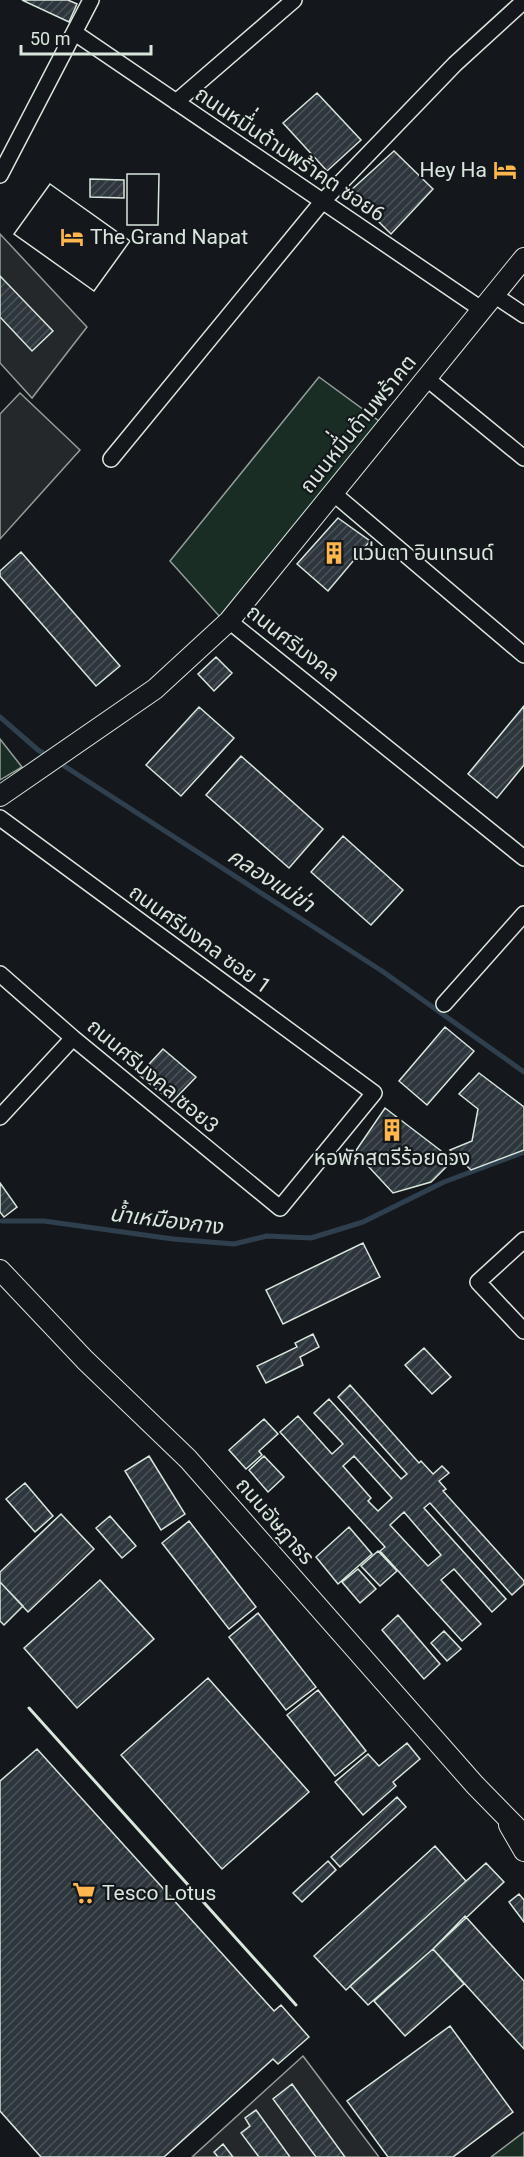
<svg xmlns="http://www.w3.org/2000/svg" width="524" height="2157" font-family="Roboto,'Noto Sans Thai',sans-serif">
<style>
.grass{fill:#1a2d24;stroke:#939e99;stroke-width:1.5}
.parking{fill:#24282b;stroke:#939e99;stroke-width:1.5}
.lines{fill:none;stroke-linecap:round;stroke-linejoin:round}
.stream{stroke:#2f3f4d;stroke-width:5}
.building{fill:url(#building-hatch);stroke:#d8e6dc;stroke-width:1.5;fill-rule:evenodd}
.minor-casing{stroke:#d8e6dc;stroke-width:18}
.tertiary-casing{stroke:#d8e6dc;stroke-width:22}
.minor{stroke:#14181c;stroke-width:15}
.tertiary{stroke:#14181c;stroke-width:20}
.wall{stroke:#d8e6dc;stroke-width:3}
.labels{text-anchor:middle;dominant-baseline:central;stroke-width:4.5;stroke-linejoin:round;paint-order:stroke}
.street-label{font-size:21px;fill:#d8e6dc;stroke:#14181c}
.poi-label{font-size:21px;fill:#d8e6dc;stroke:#14181c;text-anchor:start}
.water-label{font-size:22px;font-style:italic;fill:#d8e6dc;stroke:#14181c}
</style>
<defs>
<pattern id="building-hatch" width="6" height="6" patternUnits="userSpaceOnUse" patternTransform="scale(1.5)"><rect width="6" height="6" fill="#2c363c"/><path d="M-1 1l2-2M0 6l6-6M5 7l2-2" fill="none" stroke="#4a5358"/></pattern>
</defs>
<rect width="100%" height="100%" fill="#14181c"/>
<path class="grass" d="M319 377 383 424 242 593 220 617 170 561Z
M0 739 22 767 0 780Z
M524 2132V2157H491Z"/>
<path class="parking" d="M0 234 87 327 32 398 0 363Z
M20 393 80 450 0 539V414Z
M303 2056 379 2157H192Z"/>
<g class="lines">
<path class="stream" d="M0 717 38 750 50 757
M58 762 382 971 524 1072
M2 1221H44L173 1239 234 1244 267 1236 311 1238 363 1222 444 1182 524 1152"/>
</g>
<path class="building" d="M22 0H68L77 4 69 22Z
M317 93 361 140 327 171 283 123Z
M394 151 433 189 391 234 349 192Z
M127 174H159L158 225H127Z
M127 174H159L158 225H127Z
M90 179 124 180V198L90 197Z
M50 184 130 241 94 291 14 234Z
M50 184 130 241 94 291 14 234Z
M0 276 53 331 32 351 0 317Z
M338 518 370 541 328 591 297 564Z
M21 552 120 666 96 686 0 576V571Z
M216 657 232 673 214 691 198 674Z
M524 706V765L497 798 468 774Z
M199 707 234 738 181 796 146 765Z
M241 756 323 829 289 868 206 795Z
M343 836 403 890 371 925 311 872Z
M445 1027 474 1051 427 1105 399 1081Z
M163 1049 196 1077 172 1102 139 1075Z
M479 1073 524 1107V1150L471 1170 450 1150 472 1141 478 1109 459 1094Z
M385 1108 453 1160 431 1182 393 1193 355 1152Z
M0 1183 17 1207 4 1217 0 1212Z
M363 1243 380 1277 283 1324 266 1290Z
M313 1334 319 1347 300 1357 303 1365 266 1383 257 1366 297 1347 295 1343Z
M424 1348 451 1377 432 1394 405 1365Z
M350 1385 419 1463 421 1461 433 1474 442 1466 449 1473 439 1481 446 1489 443 1491 524 1581V1584L512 1595 430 1503 424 1508 506 1599 492 1612 454 1569 441 1580 481 1624 462 1641 380 1551 385 1547 280 1432 298 1416 332 1454 343 1444 314 1413 329 1399 401 1479 407 1474 338 1397ZM354 1456 392 1498 378 1511 368 1501 371 1498 343 1466ZM404 1512 441 1555 428 1566 390 1525Z
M264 1419 278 1434 259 1451 262 1455 246 1469 229 1450Z
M149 1456 185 1514 161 1530 125 1471Z
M264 1456 284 1477 268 1492 249 1470Z
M25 1483 53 1516 35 1532 6 1499Z
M61 1514 94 1549 28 1612 0 1582V1572Z
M110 1516 136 1546 122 1558 96 1528Z
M189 1521 256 1607 229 1629 162 1543Z
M349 1527 372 1554 338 1584 316 1557Z
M378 1551 397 1571 380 1586 361 1566Z
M358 1569 376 1589 360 1603 342 1582Z
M100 1580 154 1639 77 1708 24 1648Z
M0 1582 23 1606 4 1625 0 1621Z
M258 1613 316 1687 286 1710 229 1637Z
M398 1615 440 1664 424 1679 382 1630Z
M444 1631 461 1649 447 1661 431 1643Z
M208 1678 309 1792 222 1869 121 1755Z
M318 1690 366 1751 335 1776 287 1715Z
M407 1743 420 1759 393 1782 396 1786 363 1815 335 1782 368 1754 379 1766Z
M37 1749 274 2011 281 2005 309 2037 278 2064 273 2059 164 2157H41L0 2111V1781Z
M397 1797 406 1807 340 1867 331 1857Z
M435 1846 466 1881 346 1990 314 1956Z
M328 1861 336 1870 302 1902 293 1893Z
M486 1863 504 1882 433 1949 368 2005 350 1986Z
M519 1894 524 1900V1922L509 1902Z
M465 1916 524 1981V2049L433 1949Z
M433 1949 464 1984 405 2036 374 2001Z
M450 2026 513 2112 453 2157H388L347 2101Z
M292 2084 345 2157H316L273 2099Z
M256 2110 290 2157H259L241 2133 250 2126 245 2118Z
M223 2144 233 2157H218L214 2152Z"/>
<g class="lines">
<g class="minor-casing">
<path id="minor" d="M75 33 481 309
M176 102 294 0
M0 175 91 0
M494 295 524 315
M426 378 524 458
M111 459 322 202 455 64 524 1
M333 493 524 655
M229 621 524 858
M0 818 374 1093 280 1208 73 1038 0 974
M444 1004 524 914
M0 1117 73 1038
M524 1240 478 1282 524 1331"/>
</g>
<g class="tertiary-casing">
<path id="tertiary" d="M0 796 155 689 229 621 524 258
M0 1270 85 1360 188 1459 475 1785 524 1835
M509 1825 524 1851"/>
</g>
<use href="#minor" class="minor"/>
<use href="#tertiary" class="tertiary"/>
<path class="wall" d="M29 1708 296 2005"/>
</g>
<defs>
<g id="hotel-bare" transform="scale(1.8)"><path d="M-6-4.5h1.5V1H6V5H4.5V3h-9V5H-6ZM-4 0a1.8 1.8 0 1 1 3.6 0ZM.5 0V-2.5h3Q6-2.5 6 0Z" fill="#ffb74d" stroke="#14181c" stroke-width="2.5" paint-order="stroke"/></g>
<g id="building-bare" transform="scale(1.8)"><path d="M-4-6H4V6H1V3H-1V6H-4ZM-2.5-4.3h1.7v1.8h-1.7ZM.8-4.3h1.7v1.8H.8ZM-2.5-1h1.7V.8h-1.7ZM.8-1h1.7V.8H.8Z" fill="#ffb74d" stroke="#14181c" stroke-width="2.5" paint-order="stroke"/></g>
<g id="supermarket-bare" transform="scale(1.8)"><path d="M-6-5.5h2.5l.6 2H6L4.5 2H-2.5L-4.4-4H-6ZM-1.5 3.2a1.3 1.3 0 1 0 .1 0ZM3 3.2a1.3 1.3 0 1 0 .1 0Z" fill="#ffb74d" stroke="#14181c" stroke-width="2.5" paint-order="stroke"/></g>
</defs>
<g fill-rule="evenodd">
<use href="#hotel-bare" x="505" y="170"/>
<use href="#hotel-bare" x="72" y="237"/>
<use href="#building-bare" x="334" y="553"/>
<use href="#building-bare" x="392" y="1130"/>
<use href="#supermarket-bare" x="84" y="1893"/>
</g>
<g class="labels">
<g class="street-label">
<text transform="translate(290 154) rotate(34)">ถนนหมื่่นด้ามพร้าคต ซอย6</text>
<text transform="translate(358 424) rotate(-51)">ถนนหมื่่นด้ามพร้าคต</text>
<text transform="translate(293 643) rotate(38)">ถนนศรีมงคล</text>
<text transform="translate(200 939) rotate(36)">ถนนศรีมงคล ซอย 1</text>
<text transform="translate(153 1076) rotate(40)">ถนนศรีมงคล ซอย3</text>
<text transform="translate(275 1521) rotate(49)">ถนนอัษฎาธร</text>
</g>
<g class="poi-label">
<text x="487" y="170" text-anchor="end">Hey Ha</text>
<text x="90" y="237">The Grand Napat</text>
<text x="352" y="553">แว่นตา อินเทรนด์</text>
<text x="392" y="1158" text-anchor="middle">หอพักสตรีร้อยดวง</text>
<text x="102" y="1893">Tesco Lotus</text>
</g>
<g class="water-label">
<text transform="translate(271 880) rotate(33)">คลองแม่ข่า</text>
<text transform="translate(166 1220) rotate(7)">น้ำเหมืองกาง</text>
</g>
</g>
<path d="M21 45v9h130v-9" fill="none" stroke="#d8e6dc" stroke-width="3"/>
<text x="30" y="45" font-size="18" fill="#d8e6dc" stroke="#14181c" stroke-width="4.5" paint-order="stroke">50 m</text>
</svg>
